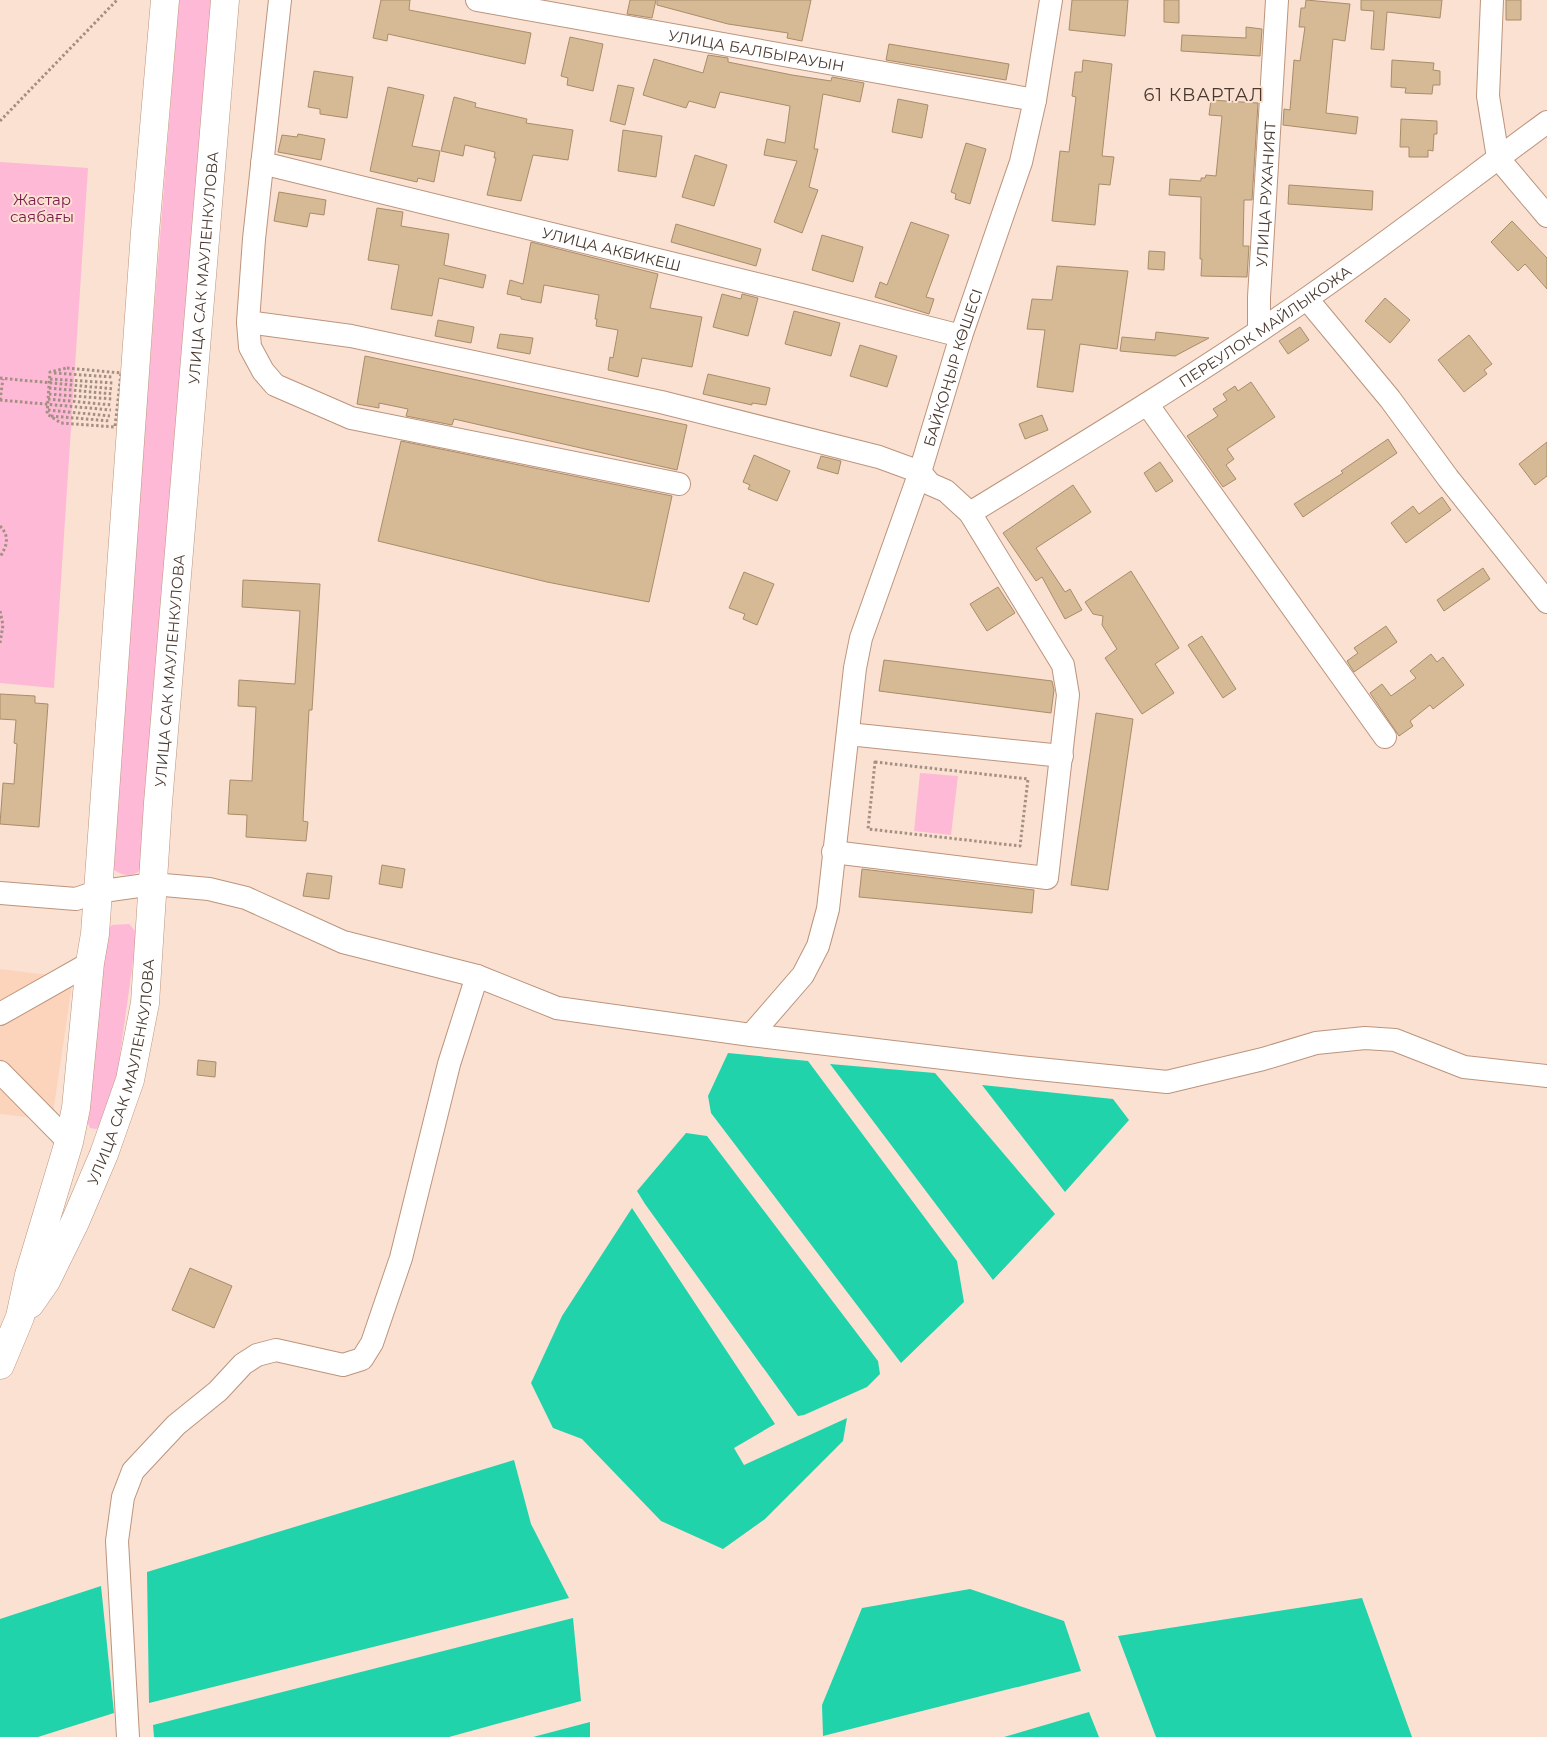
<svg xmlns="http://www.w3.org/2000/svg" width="1547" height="1737" font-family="Montserrat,sans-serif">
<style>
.built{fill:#fcd4bc}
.green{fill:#feb9d6}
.water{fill:#20d3ab}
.building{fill:#d6b995;stroke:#a98d6a}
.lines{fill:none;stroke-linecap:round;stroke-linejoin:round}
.minor-casing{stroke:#bc947c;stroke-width:24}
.major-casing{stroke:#bc947c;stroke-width:29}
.path{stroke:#a48f83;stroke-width:3;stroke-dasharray:2.5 2.5;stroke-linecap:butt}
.minor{stroke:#fff;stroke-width:22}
.major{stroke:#fff;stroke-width:28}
.labels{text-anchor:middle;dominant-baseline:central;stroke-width:4;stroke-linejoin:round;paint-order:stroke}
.street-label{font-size:15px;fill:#48382e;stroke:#fbe1d2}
.park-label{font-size:15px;fill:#7c1b50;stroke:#fbe1d2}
.quarter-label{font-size:18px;letter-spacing:1px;fill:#48382e;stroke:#fbe1d2}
</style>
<rect width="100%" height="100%" fill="#fbe1d2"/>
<path class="built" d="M0 969 73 978 52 1120 0 1114Z"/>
<path class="green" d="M179 0H212L143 868C134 877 125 877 114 870L110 862Z
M0 162 88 168 54 688 0 683Z
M920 773 958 776 951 835 914 831Z
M129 924 137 933 113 1105 106 1120 96 1129 90 1128 86 1118 104 931 112 925Z"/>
<path class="water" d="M728 1053 808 1061 957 1261 964 1302 901 1363 711 1113 708 1096Z
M830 1064 935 1073 1055 1214 993 1280Z
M982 1085 1113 1099 1129 1120 1065 1192Z
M686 1133 707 1136 878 1361 880 1374 867 1387 804 1415 798 1416 645 1204 637 1191Z
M632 1208 775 1424 734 1448 744 1465 847 1418 843 1441 765 1519 723 1549 661 1521 582 1439 553 1428 531 1383 562 1316Z
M514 1460 531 1524 569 1598 149 1703 147 1572Z
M101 1586 114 1713 38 1737H0V1619Z
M970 1589 1064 1621 1081 1671 823 1736 822 1705 862 1608Z
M1362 1598 1412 1737H1156L1118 1636Z
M573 1618 581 1701 449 1737H154L153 1725Z
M1089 1712 1099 1737H1004Z
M590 1722V1737H533Z"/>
<path class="building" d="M381 0H410L409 10 531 33 525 64 388 34 387 41 373 38Z
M630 0H656L652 18 627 14Z
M657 0H811L802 41 787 38 788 33 728 24 657 5Z
M1072 0H1128L1125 36 1069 30Z
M1164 0H1179V23L1164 22Z
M1306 0 1350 4 1345 41 1333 39 1326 113 1358 117 1356 134 1283 125 1284 109 1290 110 1294 60 1300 61 1305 27H1299L1301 8H1305Z
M1361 0H1442L1440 18 1387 12 1384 50 1371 49 1374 11 1361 10Z
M1506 0H1521V20H1506Z
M1246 27 1262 29 1260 56 1181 51 1182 35 1246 38Z
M570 37 603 44 593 91 567 85 568 78 561 76Z
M889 44 1009 64 1006 80 886 60Z
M708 55 728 58V62L792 75 831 81 832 77 864 83 860 102 823 94 814 149H818L809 187 818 190 802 233 774 222 797 161 764 155 767 139 785 143 790 106 720 92 715 108 689 101 686 108 643 95 654 59 703 73Z
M1083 60 1112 64 1102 156 1114 157 1110 185 1099 184 1095 225 1052 221 1060 151 1069 152 1076 97 1072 96 1075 72H1082Z
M1392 60 1434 63 1433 70 1440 71V85H1433L1432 94 1405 93 1406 88 1391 87Z
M314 71 353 77 347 118 320 114V109L308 107Z
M618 85 634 88 625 125 610 121Z
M388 87 424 95 412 146 440 151 434 182 418 178 417 182 370 171Z
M454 97 476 103 475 107 527 119 526 123 573 130 568 160 533 155 521 201 487 195 496 158H494L495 152 465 145 463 156 441 151Z
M898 99 928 105 922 138 892 132Z
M1211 100 1258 103 1252 200H1244L1243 246H1249L1247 277 1201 276 1202 259H1200L1201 197 1169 195 1170 179 1201 181V178H1205L1206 175 1216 176 1222 116 1209 115Z
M1401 119 1437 121V134H1434L1433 151 1428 150V157H1409V147H1400Z
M623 130 662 136 656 177 618 171Z
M298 134 325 139 321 160 278 152 282 135 297 137Z
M966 143 986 149 970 204 955 199 956 194 951 192Z
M695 155 727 165 714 206 682 197Z
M1289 185 1373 191 1372 210 1288 204Z
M279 192 326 200 324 215 310 213 307 227 274 221Z
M377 208 403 212 401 226 449 234 444 265 486 275 483 288 439 278 432 316 391 309 399 265 368 260Z
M1512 221 1547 258V289L1525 264 1518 271 1491 242Z
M911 222 949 235 926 297 934 299 929 314 875 297 880 282 887 285Z
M676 224 761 249 756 266 671 242Z
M822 235 863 247 853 282 812 270Z
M531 242 658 274 650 308 702 317 692 367 642 358 638 377 608 370 610 357 613 358 618 330 596 326 597 319H595L599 295 544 285 541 303 521 299V297L507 294 510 280 523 284Z
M1149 251 1165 252 1164 270 1148 269Z
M1057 266 1128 271 1117 349 1080 344 1073 392 1037 387 1045 330 1027 329 1032 299 1052 300Z
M722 294 741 299 742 294 758 298 748 336 713 327Z
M1385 298 1410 320 1390 343 1365 321Z
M794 311 840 323 831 356 785 344Z
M438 320 474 327 471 343 435 336Z
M1300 327 1309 340 1288 354 1279 341Z
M1156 332 1209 338 1175 356 1120 351 1122 337 1155 340Z
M500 334 533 338 530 354 497 348Z
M1469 335 1492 364 1484 370 1487 374 1464 392 1438 360Z
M860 345 897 356 887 387 850 376Z
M365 356 687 425 677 470 454 419 452 425 406 416 408 409 379 403V408L357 404Z
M708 374 770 388 766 405 752 403V405L703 394Z
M1251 382 1275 417 1227 449 1234 459 1226 465 1236 479 1223 487 1187 436 1218 416 1213 409 1227 400 1223 394 1235 386 1238 391Z
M1042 415 1048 430 1025 439 1019 424Z
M1388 439 1397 453 1303 517 1294 504 1343 473 1341 471Z
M401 441 672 496 649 602 547 582 378 541Z
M1547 442V476L1535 485 1519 464Z
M754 455 790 471 777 501 748 489 750 485 743 482Z
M821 456 841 461 838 474 817 468Z
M1160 462 1173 481 1156 492 1144 473Z
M1073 485 1091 512 1036 548 1065 592 1070 589 1082 610 1065 619 1042 577 1036 581 1003 533Z
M1442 497 1451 510 1406 543 1391 523 1413 506 1419 514Z
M1483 568 1490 579 1444 611 1437 600Z
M1131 571 1179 648 1155 664 1174 693 1142 714 1105 658 1117 649 1102 625 1103 616 1093 614 1085 602Z
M744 572 774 584 757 625 743 619 745 614 729 608Z
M243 580 320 584 312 710H309L303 821 308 822 306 841 246 837 247 815 228 814 230 780 252 781 256 707 238 706 239 680 295 684 300 611 242 607Z
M998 587 1015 613 987 631 970 604Z
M1386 626 1397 642 1354 672 1347 661 1358 653 1354 648Z
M1202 636 1236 689 1223 698 1188 645Z
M1431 654 1437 662 1443 657 1464 685 1433 709 1430 705 1410 721 1413 726 1399 736 1370 693 1382 684 1391 696 1416 678 1410 671Z
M884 660 1052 681 1054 690 1051 713 879 691Z
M0 694 35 696V703L48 704 39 827 0 824 3 783 14 784 17 744 14 743 16 720 0 719Z
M1096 713 1133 719 1108 890 1071 885Z
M382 865 405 869 402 888 379 884Z
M862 869 1034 890 1032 913 859 897Z
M307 873 332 876 329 899 303 896Z
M198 1060 216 1062 215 1077 197 1075Z
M190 1268 232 1286 214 1328 172 1310Z"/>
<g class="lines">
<g class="minor-casing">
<g id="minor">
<path d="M280 0 254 239 248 322 250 347 263 371 275 385 351 418 679 484"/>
<path id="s1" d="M477 0 1035 100"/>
<path d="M1492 0 1488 96 1498 158 1547 216"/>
<path id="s2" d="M262 163 801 295 961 336"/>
<path d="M1307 299 1390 399 1448 478 1547 602"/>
<path d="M248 322 351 336 661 402 879 457 920 472 930 484 946 491 970 513 1063 665 1068 695 1047 878 833 852"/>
<path id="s3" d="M1259 329V297L1277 0"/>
<path d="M1147 404 1385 737"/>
<path id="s4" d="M970 513C1084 443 1199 374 1309 297 1390 241 1467 181 1547 122"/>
<path d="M848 734 1062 756"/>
<path d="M0 893 76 899 96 892 153 884 209 889 246 898 343 942 477 976 557 1008 751 1035 1019 1067 1167 1082 1263 1059 1316 1043 1365 1038 1395 1040 1464 1067 1547 1076"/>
<path d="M0 1014 90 963"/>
<path id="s5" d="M751 1035 803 975 818 946 828 909 855 668 861 638 920 472 961 336 1021 162 1035 100 1051 0"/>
<path d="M0 1072 69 1142"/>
<path d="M128 1737 117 1541 123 1497 133 1471 176 1425 218 1391 243 1364 257 1355 276 1350 343 1365 362 1359 372 1343 401 1258 449 1064 477 976"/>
</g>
</g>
<g class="major-casing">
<g id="major">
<path id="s6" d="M30 1304 46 1281 75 1222 104 1154 130 1080 145 1003 158 803 225 0"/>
<path d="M0 1365 20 1317 29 1275 69 1142 76 1108 90 963 95 934 145 232 165 0"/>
</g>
</g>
<path class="path" d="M0 121 117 0
M67 368 121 373 115 427 61 423 47 414 50 372Z
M54 373 112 377
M0 378 114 389
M50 379 114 383
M49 388 113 394
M49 394 112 399
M48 399 112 405
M0 400 111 410
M0 400 3 379
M48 410 110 416
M51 416 110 421
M0 526C10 536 7 546 0 557
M0 611 3 625 0 643
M875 762 1028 779 1020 846 868 829Z"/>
<use href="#minor" class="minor"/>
<use href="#major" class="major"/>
</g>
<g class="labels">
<g class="street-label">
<text stroke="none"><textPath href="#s1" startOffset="284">УЛИЦА БАЛБЫРАУЫН</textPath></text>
<text stroke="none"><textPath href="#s3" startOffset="135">УЛИЦА РУХАНИЯТ</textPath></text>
<text stroke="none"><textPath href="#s2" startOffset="360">УЛИЦА АКБИКЕШ</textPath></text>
<text stroke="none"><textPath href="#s6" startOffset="1062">УЛИЦА САК МАУЛЕНКУЛОВА</textPath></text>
<text stroke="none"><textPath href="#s4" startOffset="349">ПЕРЕУЛОК МАЙЛЫКОЖА</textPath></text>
<text stroke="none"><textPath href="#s5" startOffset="709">БАЙҚОҢЫР КӨШЕСІ</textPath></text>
<text stroke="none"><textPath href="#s6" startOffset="658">УЛИЦА САК МАУЛЕНКУЛОВА</textPath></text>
<text stroke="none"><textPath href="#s6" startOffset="252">УЛИЦА САК МАУЛЕНКУЛОВА</textPath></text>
</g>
<g class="park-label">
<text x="42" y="199">Жастар<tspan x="42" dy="17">саябағы</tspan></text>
</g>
<g class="quarter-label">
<text x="1204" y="95">61 КВАРТАЛ</text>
</g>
</g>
</svg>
